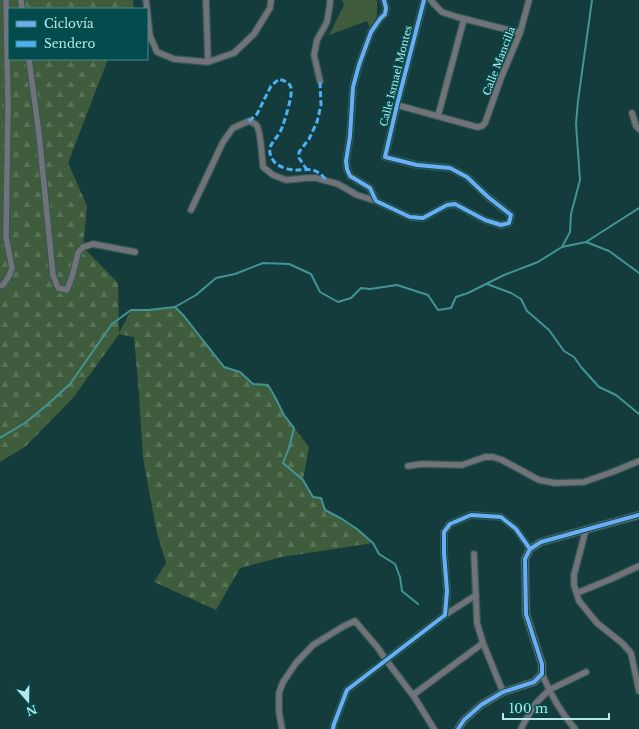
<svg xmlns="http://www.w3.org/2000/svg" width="639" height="729" font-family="'Libre Baskerville',serif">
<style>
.forest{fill:url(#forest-firs)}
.park{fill:#3f5d3c}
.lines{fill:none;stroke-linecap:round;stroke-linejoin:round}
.stream{stroke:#429496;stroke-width:2}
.minor-casing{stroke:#355858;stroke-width:8}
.tertiary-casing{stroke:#355858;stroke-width:9}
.minor{stroke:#727379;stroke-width:5.5}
.tertiary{stroke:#727379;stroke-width:7}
.quiet{stroke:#4cb0f7;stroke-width:3;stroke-dasharray:6 3;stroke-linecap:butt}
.cycleway-casing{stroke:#044b4d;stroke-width:6}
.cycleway{stroke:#6dadf4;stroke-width:4}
.labels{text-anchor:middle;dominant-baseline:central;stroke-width:3;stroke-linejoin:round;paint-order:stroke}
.street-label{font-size:10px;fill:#b5e8e9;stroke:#044b4d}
</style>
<defs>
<pattern id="forest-firs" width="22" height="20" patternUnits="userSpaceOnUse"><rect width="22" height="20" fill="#3f5d3c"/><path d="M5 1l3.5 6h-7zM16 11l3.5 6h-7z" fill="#587458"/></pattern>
</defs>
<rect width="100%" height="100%" fill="#153c3c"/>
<path class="forest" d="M0 0H133L134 9H9V59H108L68 163 87 206 83 247 118 283 119 333 131 310H148L175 307 184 316 224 367 240 372 253 384 268 385C273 394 277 403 282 411 290 423 300 435 309 447L303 480 313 497 321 498 325 510 342 519 357 529 373 543 282 557 240 568 216 610 154 582 166 563 157 533 143 458 139 394 134 337 119 334 73 398 26 446 0 462Z"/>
<path class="park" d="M342 0H376L377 1C377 13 378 19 370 28L367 21 329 35 344 5Z"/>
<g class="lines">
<path class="stream" d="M586 242 639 208
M562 247 586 242 609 251 639 273
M487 284 511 293 521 299 527 311 549 330 564 351 574 357 581 367 599 387 616 395 639 414
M175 307 184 316 224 367 240 372 253 384 268 385 275 397 284 415 294 428 289 448 283 463 303 480 313 497 321 498 325 510 342 519 357 529 373 543 379 554 395 564 400 577 402 591 418 604
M0 438 25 423 47 405 70 384 112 324 131 310H148L175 307 196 295 216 278 235 274 263 263 289 264 311 274 320 292 338 302 351 298 361 288 370 289 397 285 428 295 438 310 451 308 456 297 468 293 504 275 538 262 562 247 570 232 571 214 580 180 576 124 578 101 592 0"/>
<g class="minor-casing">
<path id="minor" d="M21 0 22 9
M146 0 150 36 157 52 174 59 208 62 234 53 254 34 270 8 271 0
M206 0 208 62
M384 0 386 8 385 14 380 19 371 32 359 65 353 87 350 136 346 161 347 169 350 176 370 188 376 201 410 217 423 218 447 205 455 204 485 220 501 225 509 223 511 215 488 197 467 177 450 168 417 165 385 157 397 105 424 0
M431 0 434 4 442 12 457 17 520 33
M29 59 39 134 53 275 58 288 67 290 72 277 78 253 83 247 93 244 135 252
M320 81 314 55 317 40 327 22 330 4V0
M397 105 477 127 482 126 485 123 501 78 520 33 529 0
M632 113 636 126 639 129
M438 116 464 19
M191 210 223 142 233 128 249 121C252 122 255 123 257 126 261 133 262 158 263 167L273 175 286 180 307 178H316L338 184 357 195 376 201
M0 286 3 285 9 276 12 268 6 237 8 106 6 0
M408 466 422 464 462 465 485 457H493L502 460 539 480 555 483 584 482 615 471 639 461
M586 529 574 575V585L579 601 597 623 622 643 631 653 639 691
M474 554 477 623 483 643 503 692
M577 593 611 579 639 566
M445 615 476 595
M542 674C550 693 561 713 575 729
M413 695 483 643
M282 729 279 712V693L283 682 296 663 313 645 344 626 355 621 378 648 386 660 415 698 434 729
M333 729 334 724 347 690 445 615 447 591 444 553V532L450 524 471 515 501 517 516 529 530 549
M521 729 525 721 536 703 549 690 586 672"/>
</g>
<g class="tertiary-casing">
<path id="tertiary" d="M458 729 464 720 481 705 503 692 534 682 542 674V664L526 614 525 559 530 549 541 542 639 515"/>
</g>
<use href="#minor" class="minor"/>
<use href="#tertiary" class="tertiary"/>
<path class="quiet" d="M249 121 257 114 271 86 279 79C284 81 290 82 291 88 293 95 284 123 281 130 276 141 264 146 273 160 277 167 289 170 297 170 302 170 308 169 313 170 319 172 323 176 327 181
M307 170 299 158V152L309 139 317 122 321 105 320 81"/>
<g class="cycleway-casing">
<path id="cycleway" d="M384 0 386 8 385 14 380 19 371 32 359 65 353 87 350 136 346 161 347 169 350 176 370 188 376 201 410 217 423 218 447 205 455 204 485 220 501 225 509 223 511 215 488 197 467 177 450 168 417 165 385 157 397 105 424 0
M333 729 334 724 347 690 445 615 447 591 444 553V532L450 524 471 515 501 517 516 529 530 549
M458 729 464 720 481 705 503 692 534 682 542 674V664L526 614 525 559 530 549 541 542 639 515"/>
</g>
<use href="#cycleway" class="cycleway"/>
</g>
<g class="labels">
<g class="street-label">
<text transform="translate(499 61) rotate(-69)">Calle Mancilla</text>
<text transform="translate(396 76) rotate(-76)">Calle Ismael Montes</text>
</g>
</g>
<rect x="8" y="8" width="140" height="52" fill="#044b4d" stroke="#4b8a8b"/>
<rect x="16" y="21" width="20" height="6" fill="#6dadf4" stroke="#4b8a8b"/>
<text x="44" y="28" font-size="12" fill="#b5e8e9">Ciclovía</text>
<rect x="16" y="41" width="20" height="6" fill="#4cb0f7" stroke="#4b8a8b"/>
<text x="44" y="48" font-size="12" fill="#b5e8e9">Sendero</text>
<g transform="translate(28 701) rotate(160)" stroke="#044b4d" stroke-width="3" paint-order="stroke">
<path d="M0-3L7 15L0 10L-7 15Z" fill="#b5e8e9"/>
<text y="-6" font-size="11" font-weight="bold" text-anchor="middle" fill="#b5e8e9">N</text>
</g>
<path d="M503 713v6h106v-6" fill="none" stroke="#b5e8e9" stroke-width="2"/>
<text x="509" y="713" font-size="12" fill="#b5e8e9" stroke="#044b4d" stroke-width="3" paint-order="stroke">100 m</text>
</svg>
